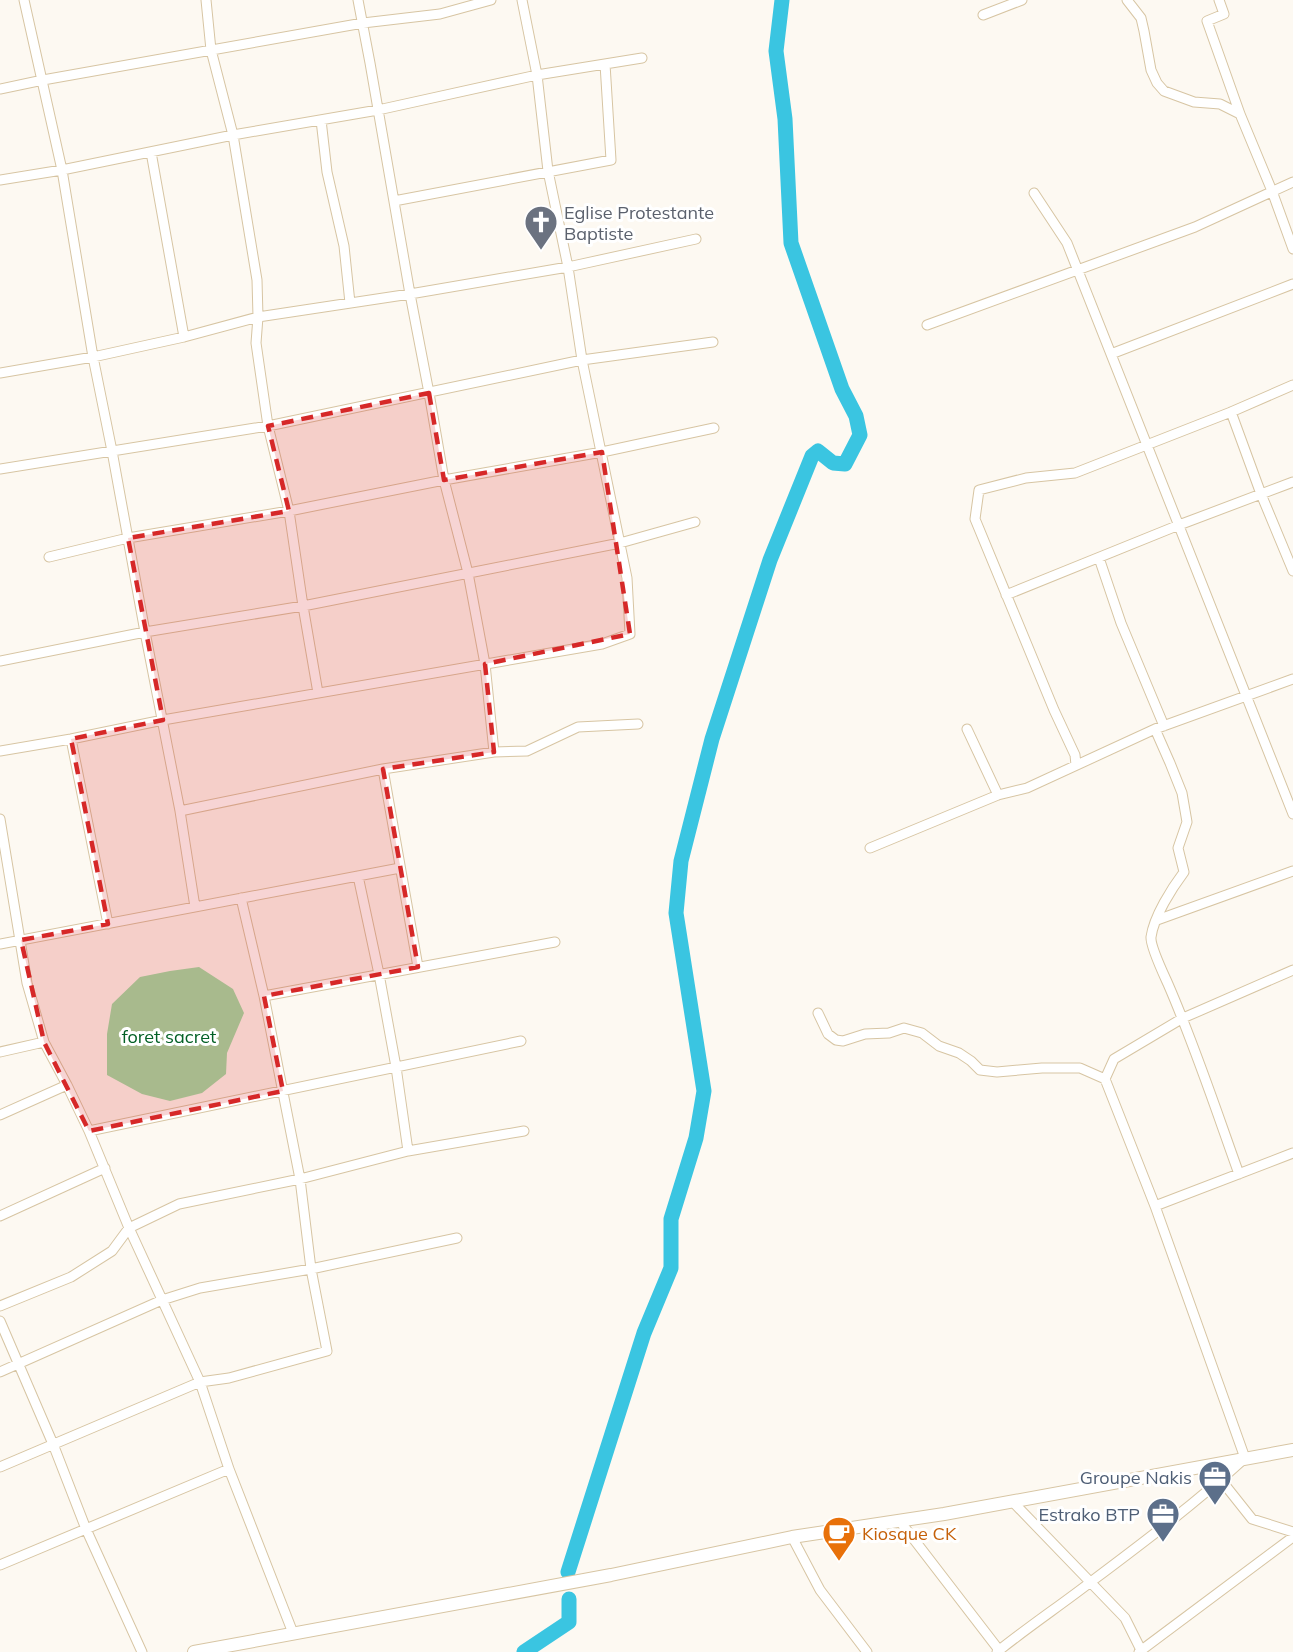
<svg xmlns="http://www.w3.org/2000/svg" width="1293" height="1652" font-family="Mulish,sans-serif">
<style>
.green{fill:#9ddfa7}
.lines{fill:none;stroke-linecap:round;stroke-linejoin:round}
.river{stroke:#3ac5e1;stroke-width:15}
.minor-casing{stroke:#d7c5a3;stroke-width:11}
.secondary-casing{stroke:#d7c5a3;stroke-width:14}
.minor{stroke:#fff;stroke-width:9}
.secondary{stroke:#fff;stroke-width:12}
.marked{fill:#d62828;fill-opacity:0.2;stroke:#d62828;stroke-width:4.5;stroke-dasharray:12 8;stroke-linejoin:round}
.labels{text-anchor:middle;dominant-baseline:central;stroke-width:6;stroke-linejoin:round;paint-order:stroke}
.worship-label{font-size:18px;fill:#5b616d;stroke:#fff;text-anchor:start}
.park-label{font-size:18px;fill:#036026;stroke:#fff}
.service-label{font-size:18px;fill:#4e5e75;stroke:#fff;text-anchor:end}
.food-label{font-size:18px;fill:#c56008;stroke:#fff;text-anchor:start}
</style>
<rect width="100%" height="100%" fill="#fdf9f2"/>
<path class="green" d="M199 967 233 989 244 1013 227 1053 226 1074 202 1093 170 1101 142 1094 107 1075V1034L112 1004 140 977 170 971Z"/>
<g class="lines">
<path class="river" d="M568 1572 644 1333 671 1268V1219L696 1138 704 1091 676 913 681 861 712 739 770 560 812 456 818 451 833 463 845 464 860 435 856 416 842 389 791 243 785 119 776 51 782 0
M524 1652 569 1622V1599"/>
<g class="minor-casing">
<path id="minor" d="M24 0 62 170 93 357 112 451 145 632 180 811 195 907
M206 0 211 50 233 135 257 280 258 317 256 343 268 426 289 511 303 606 318 693
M358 0 370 63 410 294 429 393 444 480 468 573 485 664 494 752
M1127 0 1141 18 1144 31 1151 70 1157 83 1164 91 1194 102 1220 104 1240 114
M1219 0 1224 14 1207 21 1240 114 1272 191 1293 249
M983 15 1022 0
M0 89 43 80 363 23 440 14 491 0
M321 120 327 172 344 246 350 303
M151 152 184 337
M0 180 62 170 233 135 378 110 537 75 642 58
M1034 193 1067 243 1293 814
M394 201 611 160 605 64
M927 325 1195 227 1293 182
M1111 354 1293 284
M0 373 93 357 184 337 258 317 410 294 568 267 696 239
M1231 412 1261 494 1293 571
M0 469 268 426 582 360 713 342
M49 557 128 538 289 511 444 480 602 452 714 428
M1099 558 1121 623 1164 726
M1006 595 1179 525 1293 482
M0 661 145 632 303 606 620 543 695 522
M967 729 998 795
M1155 729 1170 763 1182 793 1187 822 1178 848 1184 872C1172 888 1154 916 1151 937 1150 946 1164 975 1168 984 1195 1046 1216 1110 1239 1174
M71 739 108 924
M0 751 71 739 163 720 602 644 630 634 627 578 582 360 568 267 548 171 537 75 522 0
M1076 765 1075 755 1054 710 975 519 979 490 1026 478 1075 473 1231 412 1293 385
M383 769 418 967
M180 811 383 769 494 752 527 751 578 727 638 724
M0 819 27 983 44 1042 67 1085 89 1131 129 1228 200 1382 229 1469 293 1633
M870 848 998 795 1027 788 1155 729 1293 679
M358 876 379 974 396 1067 408 1151
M1157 920 1293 871
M0 944 400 868
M264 996 555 942
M818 1013 828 1034 836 1040 843 1041 865 1034 889 1033 904 1028 922 1033 939 1046 959 1053 971 1061 980 1070 997 1072 1042 1068H1080L1105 1079
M0 1052 44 1042
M0 1115 67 1085
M89 1131 521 1041
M1155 1206 1293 1153
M0 1216 105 1168
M0 1306 71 1277 112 1251 129 1228 179 1204 300 1179 408 1151 524 1131
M0 1321 53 1444 86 1529 142 1652
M0 1372 162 1300 200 1288 311 1269 457 1238
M0 1467 200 1382 229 1378 327 1351 311 1269 300 1179 264 996 241 898
M1221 1480 1252 1519 1293 1532
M1012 1501 1125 1618 1142 1652
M899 1520 999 1650
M792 1537 820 1590 867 1652
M0 1565 229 1469
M997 1652C1028 1627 1061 1605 1092 1581 1144 1542 1197 1502 1245 1458L1155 1206 1105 1079 1114 1059 1183 1018 1293 970
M1139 1652 1293 1537"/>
</g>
<g class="secondary-casing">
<path id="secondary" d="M194 1652 611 1575 792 1537 944 1514 1293 1450"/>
</g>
<use href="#minor" class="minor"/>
<use href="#secondary" class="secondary"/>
</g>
<path class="marked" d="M429 393 444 480 602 452 630 634 485 664 494 752 383 769 418 967 264 996 283 1091 89 1131 44 1042 21 940 108 924 71 739 163 720 128 538 289 511 268 426Z"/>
<defs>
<g id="church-pin" transform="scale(1.725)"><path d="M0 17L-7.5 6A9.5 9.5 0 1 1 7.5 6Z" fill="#6b7280" stroke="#fff"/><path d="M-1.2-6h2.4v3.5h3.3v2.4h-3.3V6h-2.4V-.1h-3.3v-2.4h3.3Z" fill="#fff"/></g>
<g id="office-pin" transform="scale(1.725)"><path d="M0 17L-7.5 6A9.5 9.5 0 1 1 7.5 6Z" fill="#5c6f8a" stroke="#fff"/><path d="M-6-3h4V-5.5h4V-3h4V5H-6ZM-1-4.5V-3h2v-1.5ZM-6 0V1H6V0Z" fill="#fff"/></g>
<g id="cafe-pin" transform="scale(1.725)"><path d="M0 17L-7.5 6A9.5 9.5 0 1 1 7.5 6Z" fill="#e8710a" stroke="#fff"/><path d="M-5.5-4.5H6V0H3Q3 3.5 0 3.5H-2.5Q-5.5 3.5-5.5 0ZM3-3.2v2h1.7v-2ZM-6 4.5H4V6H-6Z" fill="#fff"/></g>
</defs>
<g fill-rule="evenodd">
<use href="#church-pin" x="541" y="222"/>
<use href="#office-pin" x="1215" y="1477"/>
<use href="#office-pin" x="1163" y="1514"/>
<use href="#cafe-pin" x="839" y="1533"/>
</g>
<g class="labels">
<g class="worship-label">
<text x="564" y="212">Eglise Protestante<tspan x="564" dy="21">Baptiste</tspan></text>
</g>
<g class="park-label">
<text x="169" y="1036">foret sacret</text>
</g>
<g class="service-label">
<text x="1192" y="1477">Groupe Nakis</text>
<text x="1140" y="1514">Estrako BTP</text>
</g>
<g class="food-label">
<text x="862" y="1533">Kiosque CK</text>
</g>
</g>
</svg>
